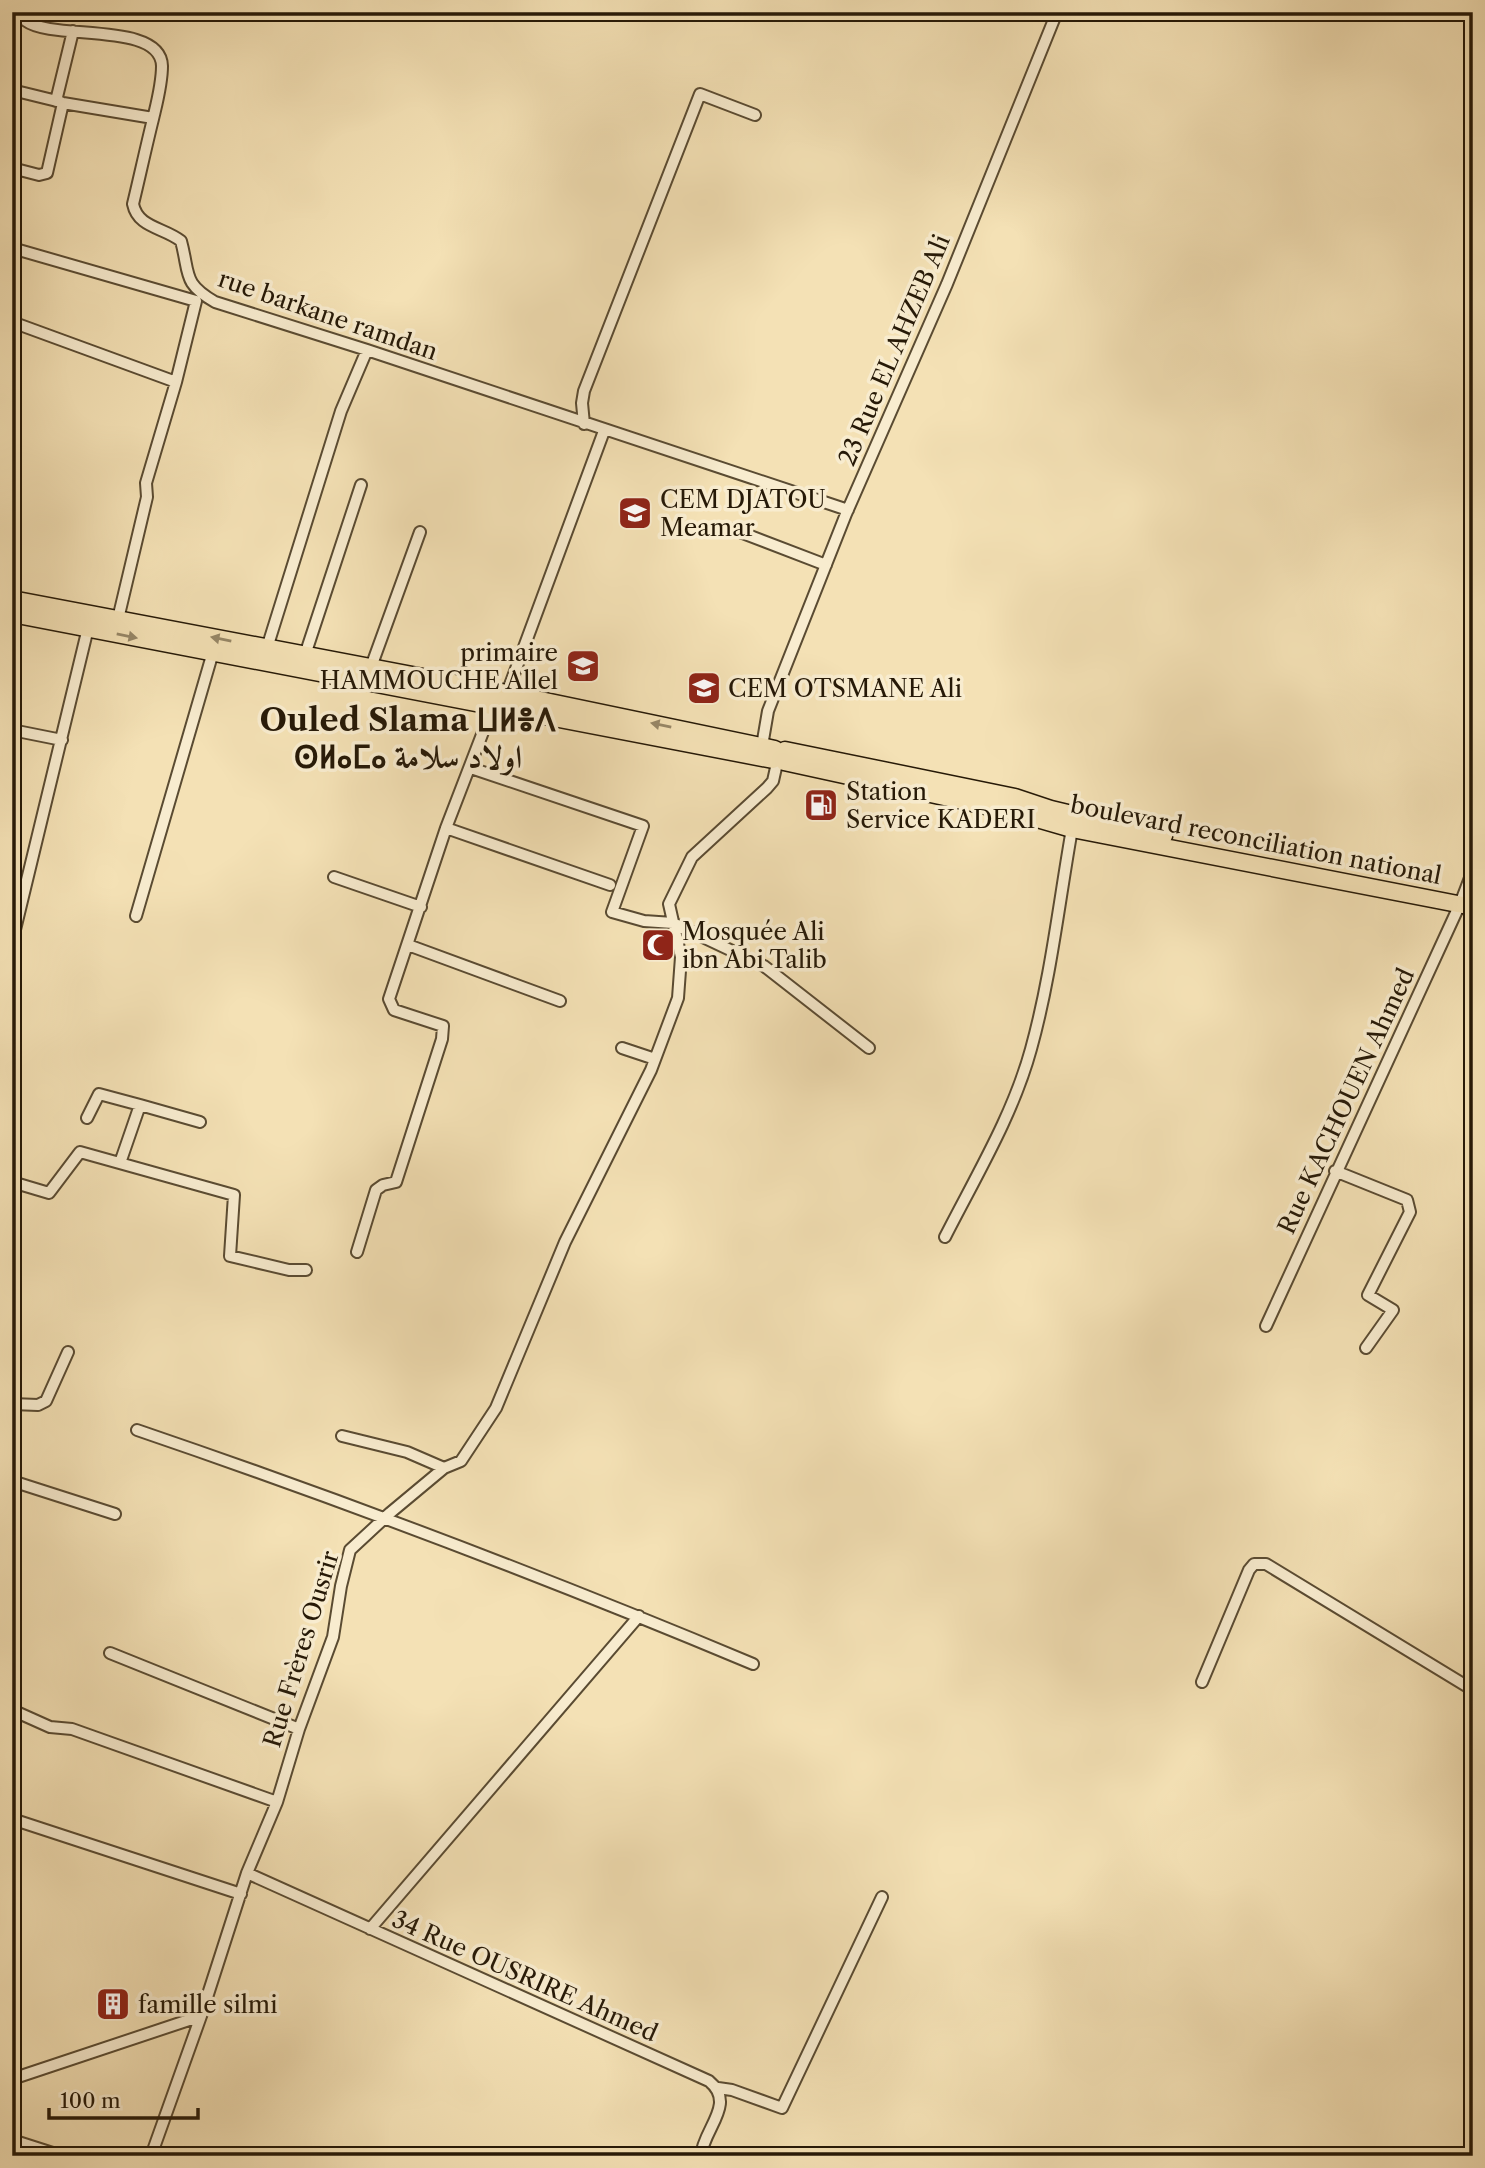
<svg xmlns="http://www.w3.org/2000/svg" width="1485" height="2168" font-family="'Libre Caslon Text',Amiri,'Noto Sans Tifinagh',serif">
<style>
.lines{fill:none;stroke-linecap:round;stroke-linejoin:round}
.minor-casing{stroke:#5a4b32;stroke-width:14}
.highway-casing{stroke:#261907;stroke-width:19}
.minor{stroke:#f8eccf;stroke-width:10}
.highway{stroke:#f4e1b5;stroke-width:16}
.oneway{fill:#978767}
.labels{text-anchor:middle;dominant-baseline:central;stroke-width:7;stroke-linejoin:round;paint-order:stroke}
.street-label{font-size:24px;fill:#261907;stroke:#f8eccf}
.poi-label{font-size:24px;fill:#261907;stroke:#f8eccf;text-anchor:start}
.district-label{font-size:32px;font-weight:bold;fill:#261907;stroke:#f8eccf}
</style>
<rect width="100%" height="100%" fill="#f4e1b5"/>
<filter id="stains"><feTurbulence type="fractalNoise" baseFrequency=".00286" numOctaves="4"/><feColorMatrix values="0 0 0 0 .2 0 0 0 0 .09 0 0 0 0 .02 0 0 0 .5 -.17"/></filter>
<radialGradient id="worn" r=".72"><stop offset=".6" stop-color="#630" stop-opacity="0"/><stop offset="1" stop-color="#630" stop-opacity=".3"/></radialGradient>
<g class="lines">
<g class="minor-casing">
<path id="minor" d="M20 12C21 13 25 20 26 21 53 41 161 21 162 66 162 84 157 102 153 119 146 147 140 175 133 204 138 228 163 227 181 241 190 274 182 283 215 302L367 350 848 510
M12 90 61 102
M56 101 73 31
M12 168 39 175 47 173 63 103 153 118
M12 248 196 301 176 382 146 483 147 497 118 619
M12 322 176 382
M584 424 582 403 584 391 700 94 755 115
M732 529 826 565
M267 648 341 411 367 350
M305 655 361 485
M371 667 420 532
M507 693 604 431
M12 730 62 740
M762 746 768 711 846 514 947 284 1057 12
M471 768 643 826 612 912 644 921 673 923 764 966 869 1048
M446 828 610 885
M334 877 421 907
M136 916 213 652
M12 942 88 628
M408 945 560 1001
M622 1048 655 1059
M12 1068V1070
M87 1118 99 1094 140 1105
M120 1163 140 1105 200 1122
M1335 1171 1407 1200 1410 1212 1368 1295 1393 1310 1366 1348
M12 1182 49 1193 80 1152 234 1195 230 1256 289 1270H306
M945 1237C976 1176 1013 1115 1031 1049 1051 977 1059 902 1072 829
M357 1252 376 1190 383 1185 396 1182 442 1039 443 1026 394 1010 389 999 446 828 493 706
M1266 1326 1460 904 1473 870
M12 1404 38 1405 46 1401 68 1352
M137 1430C345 1501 550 1579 753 1664
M342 1436 407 1452 444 1468
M12 1481 115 1514
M110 1653 299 1729
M1202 1682 1249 1570 1254 1564H1266L1473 1690
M12 1710 50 1727 72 1729 277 1802
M12 1819 241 1894
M247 1873 709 2081C737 2104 703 2129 701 2156
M370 1929 639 1616
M12 2079 201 2016
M718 2088 732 2090 782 2108 882 1897
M12 2140 62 2156
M151 2156 201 2016 247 1873 277 1802 299 1729 333 1637 341 1586 350 1550 390 1513 444 1468 461 1461 496 1408 565 1242 651 1070 678 998 681 957 669 904 692 857 767 788 773 781 777 763"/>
</g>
<g class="highway-casing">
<path id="highway" d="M12 599 507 693 775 749
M12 614 773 760
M785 750 1015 797 1051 809 1164 836
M784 762 1013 812 1072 829 1473 907"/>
</g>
<use href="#minor" class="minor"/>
<use href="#highway" class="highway"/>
</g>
<defs><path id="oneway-solid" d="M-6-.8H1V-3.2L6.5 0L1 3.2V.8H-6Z" transform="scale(1.75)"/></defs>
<g class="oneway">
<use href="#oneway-solid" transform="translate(127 636) rotate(11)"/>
<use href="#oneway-solid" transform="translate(221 639) rotate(-169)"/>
<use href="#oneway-solid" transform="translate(661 725) rotate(-168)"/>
</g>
<defs>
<g id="school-square" transform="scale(1.75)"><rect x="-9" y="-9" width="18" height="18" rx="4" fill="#8f2418" stroke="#f8eccf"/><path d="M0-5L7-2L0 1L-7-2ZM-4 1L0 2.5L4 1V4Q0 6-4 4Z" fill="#fff"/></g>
<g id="fuel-square" transform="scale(1.75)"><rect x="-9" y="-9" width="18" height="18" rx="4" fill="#8f2418" stroke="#f8eccf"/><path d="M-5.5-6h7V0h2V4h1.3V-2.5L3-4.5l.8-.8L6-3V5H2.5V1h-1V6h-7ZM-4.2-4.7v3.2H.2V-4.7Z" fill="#fff"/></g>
<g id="mosque-square" transform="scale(1.75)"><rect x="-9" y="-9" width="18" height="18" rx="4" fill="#8f2418" stroke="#f8eccf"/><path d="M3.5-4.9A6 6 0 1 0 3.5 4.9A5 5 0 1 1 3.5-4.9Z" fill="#fff"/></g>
<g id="building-square" transform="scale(1.75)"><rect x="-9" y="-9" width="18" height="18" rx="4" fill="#8f2418" stroke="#f8eccf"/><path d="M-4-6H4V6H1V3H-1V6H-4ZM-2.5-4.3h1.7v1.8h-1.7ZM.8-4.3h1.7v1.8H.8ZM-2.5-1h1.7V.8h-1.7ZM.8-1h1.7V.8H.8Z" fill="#fff"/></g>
</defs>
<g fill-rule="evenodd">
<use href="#school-square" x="635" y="513"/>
<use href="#school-square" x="583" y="666"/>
<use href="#school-square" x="704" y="688"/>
<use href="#fuel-square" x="821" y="805"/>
<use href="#mosque-square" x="658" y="945"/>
<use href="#building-square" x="113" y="2004"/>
</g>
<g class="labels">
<g class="street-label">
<text transform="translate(328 315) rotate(19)">rue barkane ramdan</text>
<text transform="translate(894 350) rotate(-67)">23 Rue EL AHZEB Ali</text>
<text transform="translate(1256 840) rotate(11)">boulevard reconciliation national</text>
<text transform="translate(1346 1101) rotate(-65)">Rue KACHOUEN Ahmed</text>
<text transform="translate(301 1649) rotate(-73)">Rue Frères Ousrir</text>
<text transform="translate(525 1976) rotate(24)">34 Rue OUSRIRE Ahmed</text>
</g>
<g class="poi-label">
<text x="660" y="499">CEM DJATOU<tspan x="660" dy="28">Meamar</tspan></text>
<text x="558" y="652" text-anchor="end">primaire<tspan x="558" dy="28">HAMMOUCHE Allel</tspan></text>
<text x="728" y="688">CEM OTSMANE Ali</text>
<text x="846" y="791">Station<tspan x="846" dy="28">Service KADERI</tspan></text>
<text x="682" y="931">Mosquée Ali<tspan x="682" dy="28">ibn Abi Talib</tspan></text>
<text x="138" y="2004">famille silmi</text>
</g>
<g class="district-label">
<text x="408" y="719">Ouled Slama ⵡⵍⴻⴷ<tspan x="408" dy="37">ⵙⵍⴰⵎⴰ اولاد سلامة</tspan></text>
</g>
</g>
<rect width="1485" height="2168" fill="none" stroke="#f4e1b5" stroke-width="42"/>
<rect x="14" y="14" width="1457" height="2140" fill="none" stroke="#261907" stroke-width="3.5"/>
<rect x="21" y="21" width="1443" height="2126" fill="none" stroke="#261907" stroke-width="2"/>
<path d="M49 2108v10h149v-10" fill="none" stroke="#261907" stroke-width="3.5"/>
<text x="60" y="2108" font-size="21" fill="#261907" stroke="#f8eccf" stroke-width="5" paint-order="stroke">100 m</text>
<rect width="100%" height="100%" filter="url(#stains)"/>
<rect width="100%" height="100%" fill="url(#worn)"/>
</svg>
